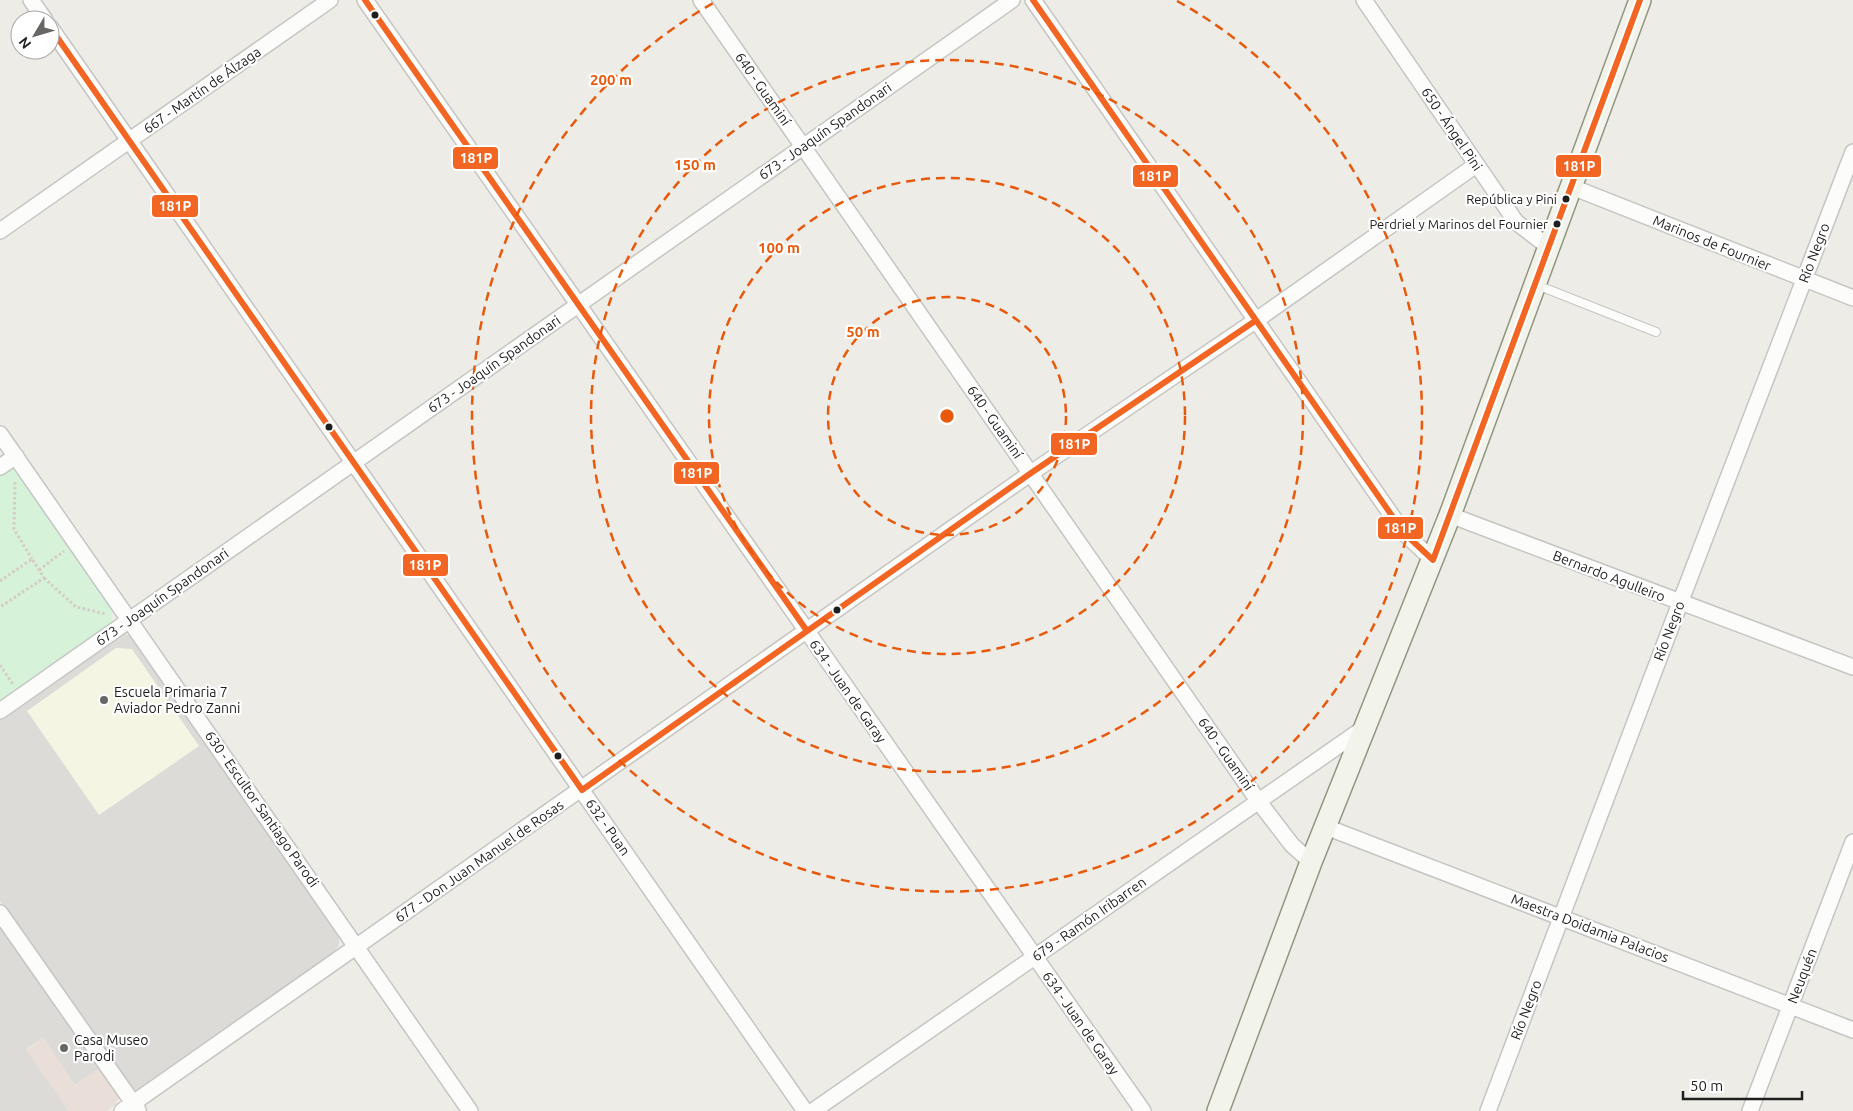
<svg xmlns="http://www.w3.org/2000/svg" width="1853" height="1111" font-family="Ubuntu,sans-serif">
<style>
.residential{fill:#dcdbd8}
.commercial{fill:#eaded9}
.education{fill:#f4f6e3}
.park{fill:#d6f2d9}
.lines{fill:none;stroke-linecap:round;stroke-linejoin:round}
.lane-casing{stroke:#c5c5c3;stroke-width:10}
.street-casing{stroke:#c5c5c3;stroke-width:18}
.secondary-casing{stroke:#929680;stroke-width:24}
.path{stroke:#d6cbc7;stroke-width:3;stroke-dasharray:2.5 2.5;stroke-linecap:butt}
.lane{stroke:#fcfcfb;stroke-width:8}
.street{stroke:#fcfcfb;stroke-width:15}
.secondary{stroke:#f2f3eb;stroke-width:21}
.bus-1-casing{stroke:#fff;stroke-width:10}
.bus-1{stroke:#f26522;stroke-width:6}
.ring{fill:none;stroke:#e8590c;stroke-width:2.5;stroke-dasharray:9 6}
.bus-dot{fill:#1e1e1e;stroke:#fff;stroke-width:2}
.poi-dot{fill:#666664;stroke:#fff;stroke-width:2}
.labels{text-anchor:middle;dominant-baseline:central;stroke-width:4.5;stroke-linejoin:round;paint-order:stroke}
.bus-label{font-size:13px;fill:#1e1e1e;stroke:#fff;text-anchor:end}
.street-label{font-size:14px;fill:#1e1e1e;stroke:#fff}
.poi-label{font-size:14px;fill:#1e1e1e;stroke:#fff;text-anchor:start}
.centre{fill:#e8590c;stroke:#fff;stroke-width:2.5}
.ring-label{font-size:15px;text-anchor:middle;font-weight:bold;fill:#e8590c;stroke:#fff;stroke-width:4.5;stroke-linejoin:round;paint-order:stroke}
.line-badge{stroke:#fff;stroke-width:2}
.badge-label{font-size:14px;text-anchor:middle;font-weight:bold;fill:#fff}
</style>
<rect width="100%" height="100%" fill="#edece7"/>
<path class="residential" d="M123 633 133 637 339 938V944L336 950 139 1091 130 1087 0 901V717Z
M0 924 103 1066 75 1085 43 1038 26 1049 69 1111H0Z"/>
<path class="commercial" d="M43 1038 75 1085 103 1066 119 1092V1098L116 1104 107 1111H69L26 1050Z"/>
<path class="education" d="M116 648 132 649 199 746 99 815 27 711Z"/>
<path class="park" d="M13 466 113 610 111 623 0 700V475Z"/>
<g class="lines">
<g class="lane-casing">
<path id="lane" d="M1537 285 1656 332"/>
</g>
<g class="street-casing">
<path id="street" d="M31 0 45 20
M365 0 1143 1111
M701 0 1259 802 1292 845 1311 862
M1033 0 1404 533 1433 560
M1364 0 1516 222 1550 248
M50 27 805 1111
M1572 187 1853 298
M0 231 330 0
M0 434 470 1111
M0 467 16 456
M1450 515 1853 667
M0 711 1012 0
M1326 827 1853 1030
M0 913 138 1110
M122 1111 1031 473 1255 321 1476 165
M813 1111 1364 728
M1488 1111 1680 603 1853 152
M1750 1111 1853 842"/>
</g>
<g class="secondary-casing">
<path id="secondary" d="M1218 1111 1311 862 1450 515 1640 0"/>
</g>
<path class="path" d="M15 482 14 529 32 559
M39 570 64 551
M44 578 76 607 106 614
M0 581 32 559 44 578 0 607
M0 665 14 686"/>
<use href="#lane" class="lane"/>
<use href="#street" class="street"/>
<use href="#secondary" class="secondary"/>
<g class="bus-1-casing">
<path id="bus-1" d="M365 0 807 631
M1033 0 1404 533 1433 560 1640 0
M50 27 582 790 1031 473 1255 321"/>
</g>
<use href="#bus-1" class="bus-1"/>
</g>
<g class="ring">
<circle cx="947" cy="416" r="119"/>
<circle cx="947" cy="416" r="238"/>
<circle cx="947" cy="416" r="356"/>
<path d="M1177 1A475 475 0 1 1 717 1"/>
</g>
<g class="bus-dot">
<circle cx="375" cy="15" r="4.5"/>
<circle cx="1566" cy="199" r="4.5"/>
<circle cx="1557" cy="224" r="4.5"/>
<circle cx="329" cy="427" r="4.5"/>
<circle cx="837" cy="610" r="4.5"/>
<circle cx="558" cy="756" r="4.5"/>
</g>
<g class="poi-dot">
<circle cx="104" cy="700" r="5"/>
<circle cx="64" cy="1048" r="5"/>
</g>
<g class="labels">
<g class="bus-label">
<text x="1557" y="199">República y Pini</text>
<text x="1548" y="224">Perdriel y Marinos del Fournier</text>
</g>
<g class="street-label">
<text transform="translate(763 89) rotate(55)">640 - Guaminí</text>
<text transform="translate(202 90) rotate(-35)">667 - Martín de Álzaga</text>
<text transform="translate(1452 129) rotate(56)">650 - Ángel Pini</text>
<text transform="translate(825 131) rotate(-35)">673 - Joaquín Spandonari</text>
<text transform="translate(1712 243) rotate(22)">Marinos de Fournier</text>
<text transform="translate(1814 253) rotate(-69)">Río Negro</text>
<text transform="translate(494 364) rotate(-35)">673 - Joaquín Spandonari</text>
<text transform="translate(995 422) rotate(55)">640 - Guaminí</text>
<text transform="translate(1609 576) rotate(21)">Bernardo Agulleiro</text>
<text transform="translate(162 597) rotate(-35)">673 - Joaquín Spandonari</text>
<text transform="translate(1669 631) rotate(-69)">Río Negro</text>
<text transform="translate(848 691) rotate(55)">634 - Juan de Garay</text>
<text transform="translate(1226 754) rotate(55)">640 - Guaminí</text>
<text transform="translate(262 809) rotate(55)">630 - Escultor Santiago Parodi</text>
<text transform="translate(608 827) rotate(55)">632 - Puan</text>
<text transform="translate(479 861) rotate(-35)">677 - Don Juan Manuel de Rosas</text>
<text transform="translate(1089 919) rotate(-35)">679 - Ramón Iribarren</text>
<text transform="translate(1590 928) rotate(21)">Maestra Doidamia Palacios</text>
<text transform="translate(1802 976) rotate(-69)">Neuquén</text>
<text transform="translate(1526 1010) rotate(-69)">Río Negro</text>
<text transform="translate(1081 1023) rotate(55)">634 - Juan de Garay</text>
</g>
<g class="poi-label">
<text x="114" y="692">Escuela Primaria 7<tspan x="114" dy="16">Aviador Pedro Zanni</tspan></text>
<text x="74" y="1040">Casa Museo<tspan x="74" dy="16">Parodi</tspan></text>
</g>
</g>
<circle cx="947" cy="416" r="8" class="centre"/>
<g class="ring-label">
<text x="611" y="85">200 m</text>
<text x="695" y="170">150 m</text>
<text x="779" y="253">100 m</text>
<text x="863" y="337">50 m</text>
</g>
<g class="line-badge">
<rect x="452" y="146" width="47" height="24" rx="5" fill="#f26522"/>
<rect x="1555" y="154" width="47" height="24" rx="5" fill="#f26522"/>
<rect x="1132" y="164" width="47" height="24" rx="5" fill="#f26522"/>
<rect x="151" y="194" width="48" height="24" rx="5" fill="#f26522"/>
<rect x="1050" y="432" width="48" height="24" rx="5" fill="#f26522"/>
<rect x="673" y="461" width="47" height="24" rx="5" fill="#f26522"/>
<rect x="1377" y="516" width="47" height="24" rx="5" fill="#f26522"/>
<rect x="402" y="553" width="47" height="24" rx="5" fill="#f26522"/>
</g>
<g class="badge-label">
<text x="476" y="163">181P</text>
<text x="1579" y="171">181P</text>
<text x="1155" y="181">181P</text>
<text x="175" y="211">181P</text>
<text x="1074" y="449">181P</text>
<text x="696" y="478">181P</text>
<text x="1400" y="533">181P</text>
<text x="425" y="570">181P</text>
</g>
<g transform="translate(35 35) rotate(232)"><circle r="24" fill="#ffffff" stroke="#a5a5a5"/>
<path d="M0-4L9 19L0 12L-9 19Z" fill="#666664"/>
<text y="-8" font-size="14" font-weight="bold" text-anchor="middle" fill="#1e1e1e">N</text>
</g>
<path d="M1683 1091v8h119v-8" fill="none" stroke="#1e1e1e" stroke-width="2.5"/>
<text x="1690" y="1091" font-size="15" fill="#1e1e1e" stroke="#ffffff" stroke-width="4" paint-order="stroke">50 m</text>
</svg>
